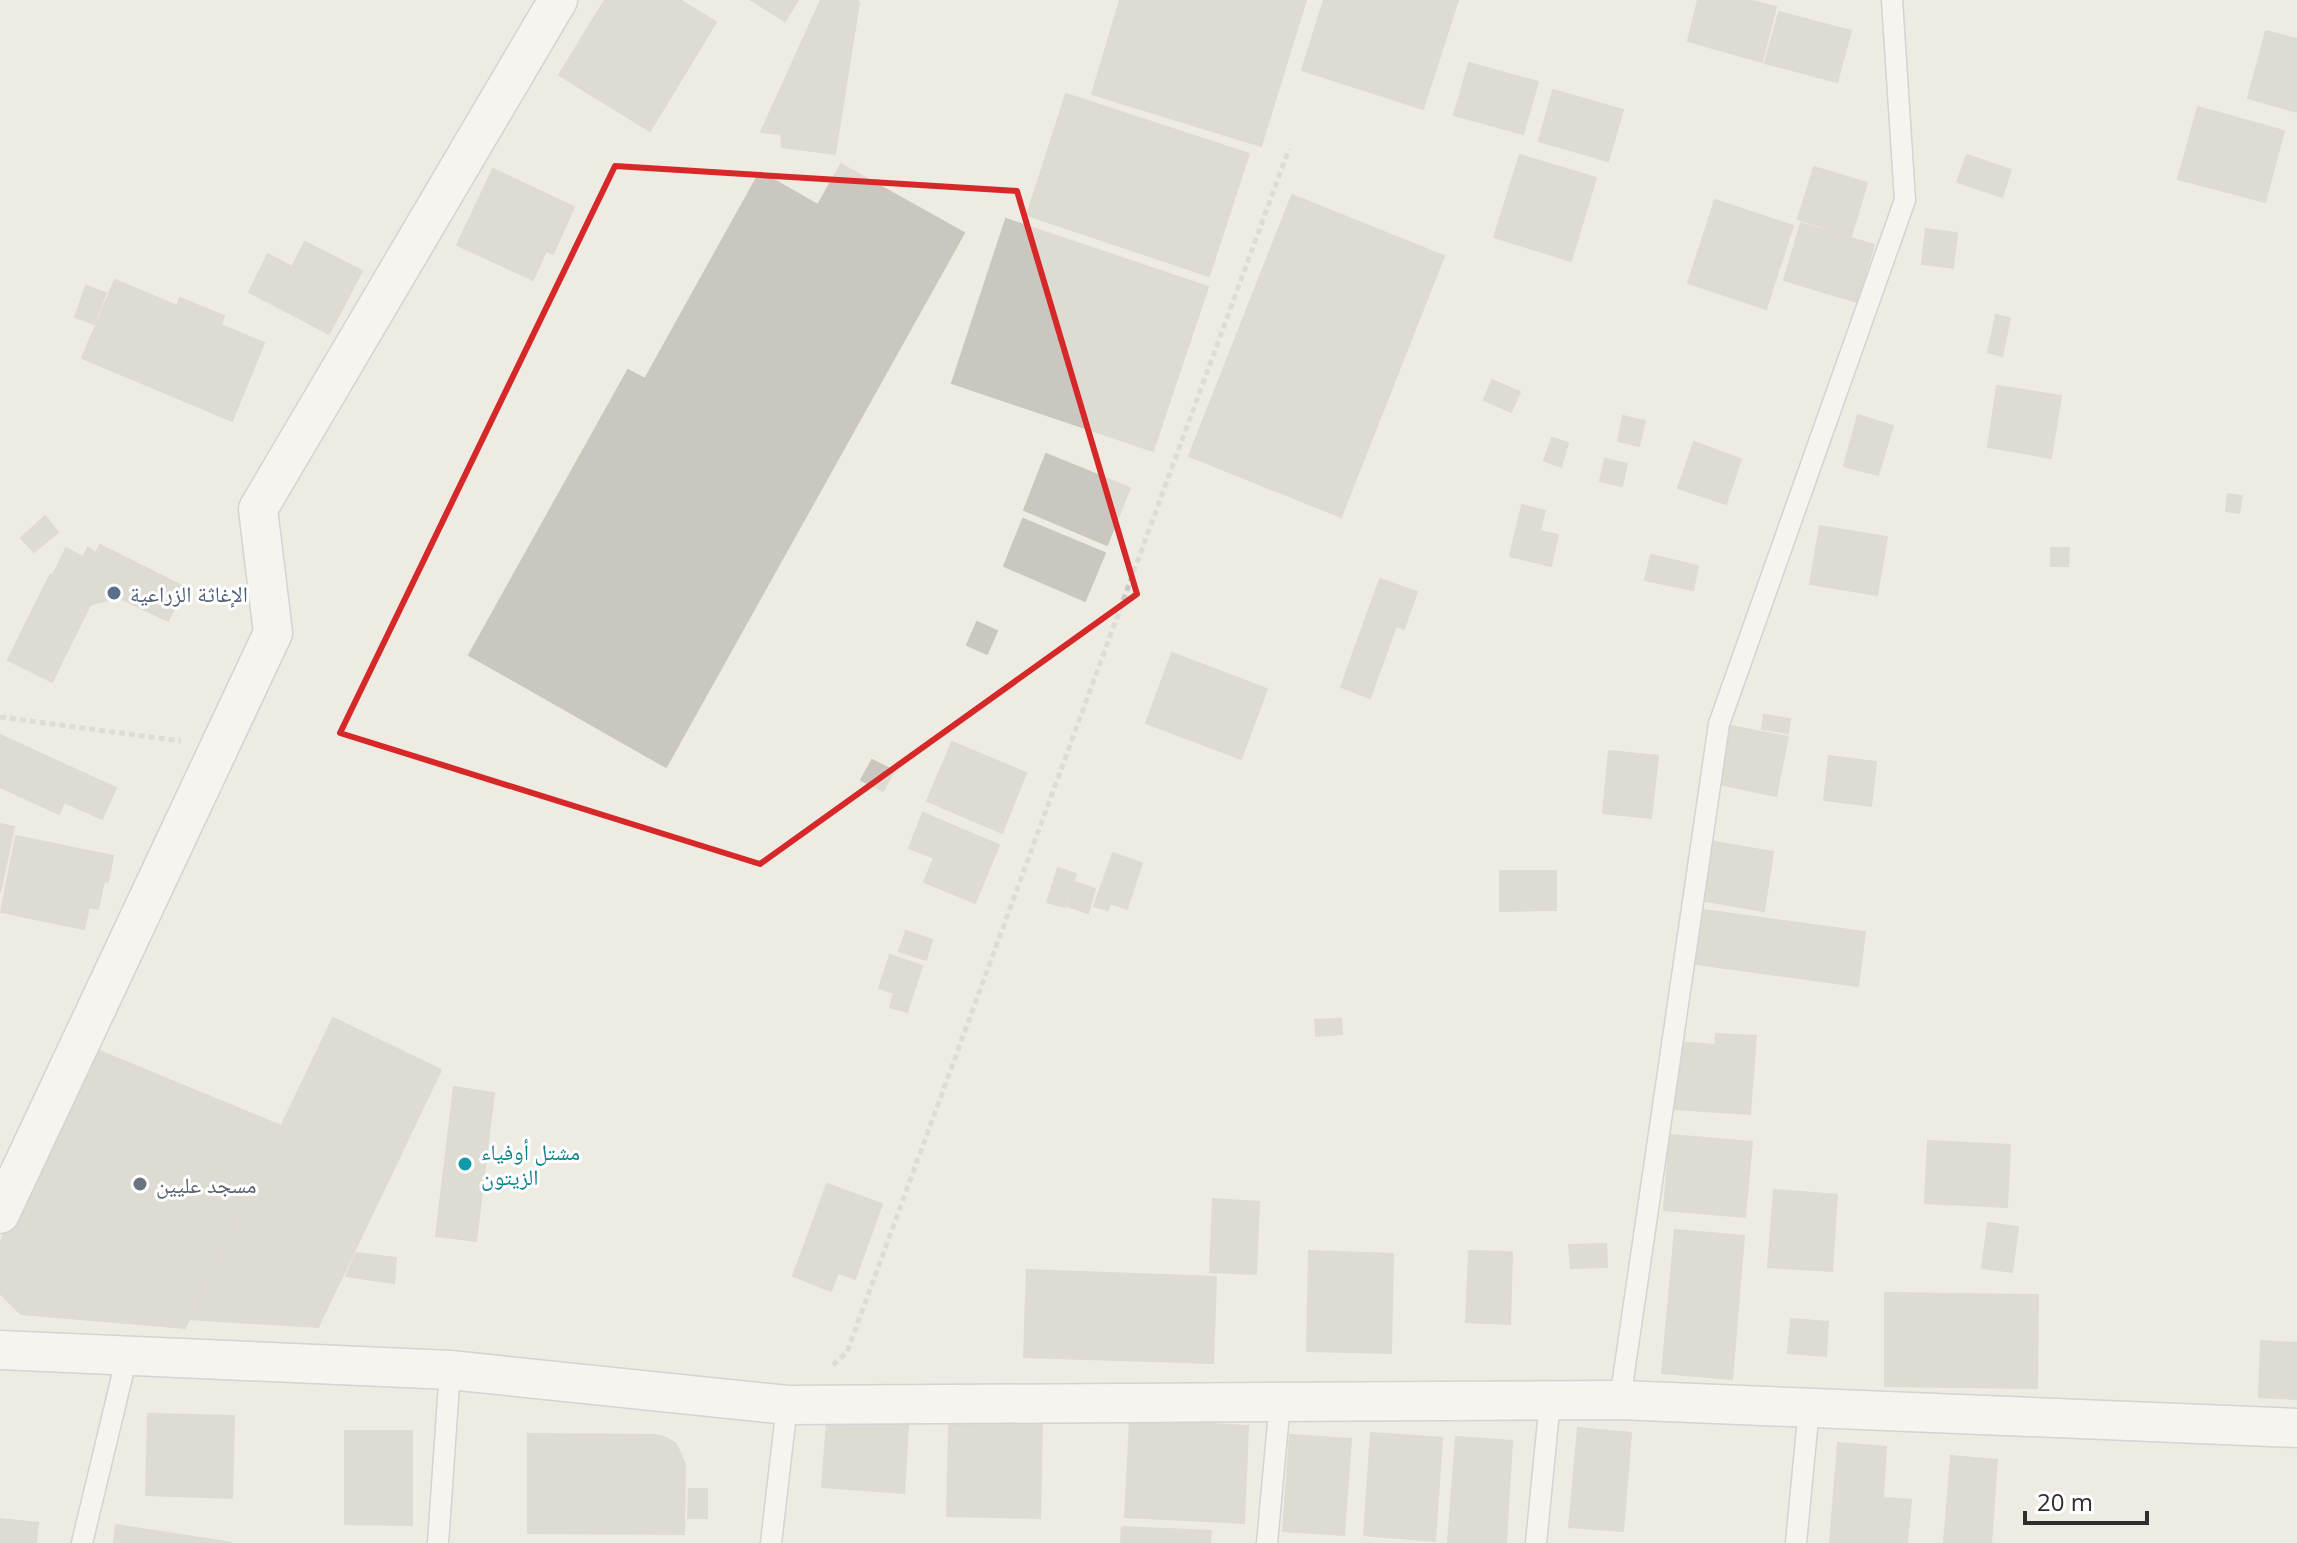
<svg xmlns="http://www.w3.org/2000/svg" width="2297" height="1543" font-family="'Open Sans','Noto Naskh Arabic',sans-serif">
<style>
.building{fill:#cac7c1;stroke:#cac7bb;stroke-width:2}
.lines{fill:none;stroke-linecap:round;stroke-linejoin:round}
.lane-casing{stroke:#b5b5c0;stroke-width:23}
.street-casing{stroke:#b5b5c0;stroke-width:41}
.path{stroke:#c9c9c9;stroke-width:5;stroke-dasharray:6 4;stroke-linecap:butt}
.lane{stroke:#fff;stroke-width:20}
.street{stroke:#fff;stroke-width:38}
.marked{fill:none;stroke:#d62828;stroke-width:6;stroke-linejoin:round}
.service-dot{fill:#5c6f8a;stroke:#fff;stroke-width:3}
.culture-dot{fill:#0f9aa8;stroke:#fff;stroke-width:3}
.worship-dot{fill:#6b7280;stroke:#fff;stroke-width:3}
.labels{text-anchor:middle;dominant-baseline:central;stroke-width:6;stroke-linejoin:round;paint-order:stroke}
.service-label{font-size:22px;fill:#4e5e75;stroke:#fff;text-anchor:start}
.culture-label{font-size:22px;fill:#0d838f;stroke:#fff;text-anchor:start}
.worship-label{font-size:22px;fill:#5b616d;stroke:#fff;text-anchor:start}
</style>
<rect width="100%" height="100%" fill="#eeebe2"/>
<path class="building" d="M605 0H680L716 22 650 131 559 75Z
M751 0H798L785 21Z
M821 0H857L859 3 835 154 782 147 781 134 761 132Z
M1120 0H1306L1261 146 1092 94Z
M1324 0H1458L1423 109 1302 70Z
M1698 0H1748L1776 7 1762 62 1688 41Z
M1779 12 1851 31 1837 82 1765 63Z
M2266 31 2297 39V112L2248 98Z
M1469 63 1538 82 1523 134 1454 115Z
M1553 90 1623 110 1608 161 1539 141Z
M1066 94 1249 154 1209 276 1027 215Z
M2198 107 2284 131 2265 202 2178 179Z
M1520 155 1596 178 1571 261 1494 237Z
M1967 155 2011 170 2002 197 1957 182Z
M841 164 964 233 666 767 469 655 628 370 645 379 760 172 818 205Z
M1814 167 1867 183 1851 236 1798 219Z
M493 169 574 207 553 254 546 251 533 280 457 245Z
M1292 195 1444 256 1341 517 1189 456Z
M1715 200 1793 226 1766 309 1688 283Z
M1006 219 1208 287 1153 451 952 383Z
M1801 223 1874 245 1857 302 1784 280Z
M1926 229 1957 233 1953 268 1922 264Z
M305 242 362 271 329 334 249 292 268 254 292 267Z
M115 280 177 306 180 298 224 316 221 325 264 343 232 421 82 358Z
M86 286 106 293 94 324 75 317Z
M1996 315 2010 318 2002 356 1988 352Z
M1492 380 1520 392 1511 412 1484 400Z
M1997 386 2061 396 2051 458 1988 447Z
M1858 415 1893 426 1878 475 1844 466Z
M1623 416 1645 421 1639 446 1618 441Z
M1552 438 1568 443 1561 467 1544 461Z
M1694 442 1741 459 1726 504 1678 488Z
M1046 454 1130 488 1107 545 1024 510Z
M1605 459 1627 464 1622 486 1600 481Z
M2228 494 2242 496 2239 513 2226 511Z
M1522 505 1545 511 1540 531 1558 535 1551 566 1510 556Z
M45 516 58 532 34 552 21 538Z
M1023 519 1105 553 1085 601 1004 566Z
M1820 526 1887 537 1877 595 1810 584Z
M100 545 184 587 168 621 118 597 90 605 52 682 8 660 50 575H53L66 548 83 557 88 548 96 553Z
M2051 548H2069L2068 566H2051Z
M1651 555 1698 566 1693 590 1645 580Z
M1380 579 1417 592 1404 629 1396 626 1370 698 1341 687Z
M977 622 997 631 987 654 967 645Z
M1172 653 1267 689 1241 759 1146 723Z
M1764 715 1790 719 1788 733 1762 729Z
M1731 726 1788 737 1776 796 1719 784Z
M0 735 116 788 102 819 64 802 59 814 0 787Z
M952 742 1026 773 1002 833 927 801Z
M1609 751 1658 756 1651 818 1603 813Z
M1829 756 1876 762 1871 806 1824 800Z
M872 760 894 771 883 791 861 780Z
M923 813 999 845 975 903 924 882 934 858 909 848Z
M0 824 14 827 0 893Z
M16 836 113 856 108 882 104 881 98 909 89 907 84 929 1 912Z
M1710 841 1773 852 1764 911 1700 900Z
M1113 853 1142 863 1127 909 1110 903 1108 910 1094 906Z
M1058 868 1076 874 1064 907 1047 902Z
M1500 871H1556V910L1500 911Z
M1075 882 1095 889 1088 913 1067 906Z
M1696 909 1865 932 1858 986 1689 963Z
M906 931 932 940 926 960 899 951Z
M890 955 922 966 907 1012 890 1007 894 993 879 988Z
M333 1018 441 1070 318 1327 189 1319Z
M1341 1019 1342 1034 1316 1036 1315 1020Z
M1716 1034 1756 1036 1750 1114 1673 1109 1678 1042 1715 1045Z
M92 1048 281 1126 185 1328 21 1314 0 1293V1243Z
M454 1087 494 1093 476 1241 436 1236Z
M1670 1135 1752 1142 1745 1217 1664 1210Z
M1928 1141 2010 1145 2007 1207 1925 1203Z
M827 1184 882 1204 855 1279 838 1273 831 1291 793 1276Z
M1774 1190 1837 1195 1832 1271 1768 1267Z
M1213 1199 1259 1202 1256 1274 1210 1272Z
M1988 1223 2018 1227 2012 1272 1982 1268Z
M1675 1230 1744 1236 1732 1379 1662 1373Z
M1606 1244 1607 1267 1571 1268 1569 1245Z
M1309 1251 1393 1254 1391 1353 1307 1351Z
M1469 1251 1512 1252 1510 1324 1466 1322Z
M356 1253 396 1258 394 1283 346 1276Z
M1027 1270 1216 1277 1213 1363 1024 1357Z
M1885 1293 2038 1295 2037 1388 1885 1386Z
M1791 1319 1828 1322 1826 1356 1788 1353Z
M2261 1341 2297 1343V1399L2259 1397Z
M148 1414 234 1416 232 1498 146 1495Z
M1130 1420 1248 1426 1244 1523 1125 1517Z
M827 1421 908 1426 904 1493 822 1487Z
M949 1422 1042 1424 1040 1518 947 1516Z
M1578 1428 1631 1433 1623 1531 1569 1527Z
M345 1431H412V1525L345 1524Z
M1371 1433 1442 1438 1435 1541 1364 1535Z
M528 1434 655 1435 666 1438 676 1444 685 1464 684 1534 528 1533Z
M1290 1435 1351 1439 1344 1535 1283 1531Z
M1456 1437 1512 1441 1506 1543H1448Z
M1838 1443 1886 1447 1883 1498 1911 1500 1907 1543H1830Z
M1951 1456 1997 1460 1991 1543H1944Z
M689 1489H707V1518H688Z
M0 1519 38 1523 36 1543H0Z
M116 1525 232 1543H114Z
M1122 1527 1211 1531 1210 1543H1121Z"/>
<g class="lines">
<g class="lane-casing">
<path id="lane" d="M1620 1400 1719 724 1905 200 1892 0
M82 1543 127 1356
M438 1543 450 1370
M771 1543 787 1405
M1267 1543 1280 1402
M1536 1543 1550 1401
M1796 1543 1809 1408"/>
</g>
<g class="street-casing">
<path id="street" d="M0 1214 273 633 258 509 558 0
M0 1350 450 1370 787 1405 1620 1400 2297 1428"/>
</g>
<path class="path" d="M0 717 181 741
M833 1365 847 1352 1289 149"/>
<use href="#lane" class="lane"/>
<use href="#street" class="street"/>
</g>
<path d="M0 0H2297V1543H0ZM615 166 1017 191 1137 594 760 864 340 733Z" fill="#eeebe2" fill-opacity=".55" fill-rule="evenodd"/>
<path class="marked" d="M615 166 1017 191 1137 594 760 864 340 733Z"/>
<circle class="service-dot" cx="114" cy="593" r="8"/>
<circle class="culture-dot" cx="465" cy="1164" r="8"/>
<circle class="worship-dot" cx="140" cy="1184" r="8"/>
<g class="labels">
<g class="service-label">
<text x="130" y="593">الإغاثة الزراعية</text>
</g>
<g class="culture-label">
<text x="481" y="1151">مشتل أوفياء<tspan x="481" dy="25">الزيتون</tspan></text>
</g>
<g class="worship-label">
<text x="156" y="1184">مسجد عليين</text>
</g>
</g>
<path d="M2025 1511v12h122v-12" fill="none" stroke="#2e2e2e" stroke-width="4"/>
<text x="2037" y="1511" font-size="24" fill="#2e2e2e" stroke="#ffffff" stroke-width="6" paint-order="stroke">20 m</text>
</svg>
